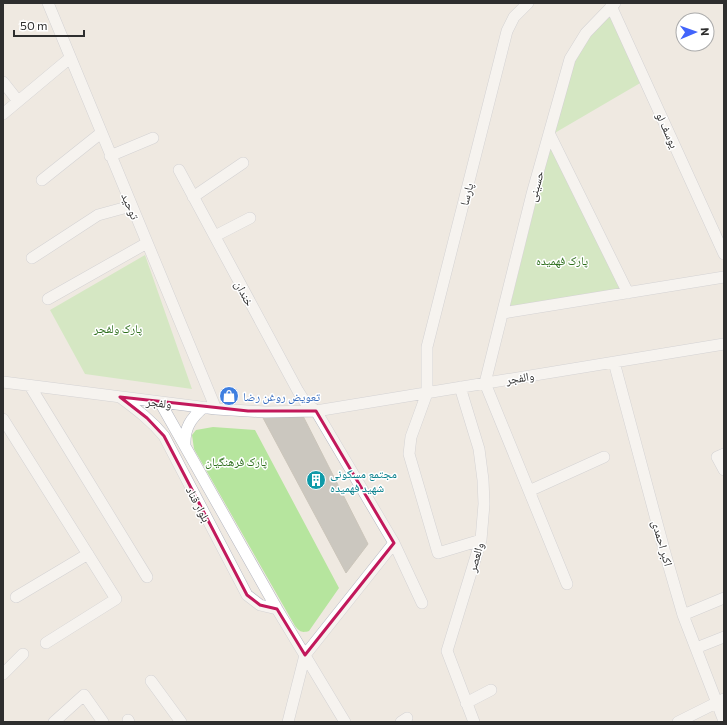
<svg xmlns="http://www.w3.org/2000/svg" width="727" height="725" font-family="Commissioner,'Noto Naskh Arabic',sans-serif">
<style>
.green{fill:#b6e59e}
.building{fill:#cbc7bf;stroke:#cbc5ba}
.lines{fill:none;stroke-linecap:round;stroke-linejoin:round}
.minor-casing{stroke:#b4b7c1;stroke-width:12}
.minor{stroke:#fff;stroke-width:11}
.marked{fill:none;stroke:#c2185b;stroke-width:3;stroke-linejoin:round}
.labels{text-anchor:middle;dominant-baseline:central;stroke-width:3;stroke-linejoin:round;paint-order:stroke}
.street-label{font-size:12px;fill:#2e2e2e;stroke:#fff}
.park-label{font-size:12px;fill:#2c6e1b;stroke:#fff}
.shop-label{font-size:12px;fill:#366cbe;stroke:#fff;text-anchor:start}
.culture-label{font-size:12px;fill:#0d838f;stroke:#fff;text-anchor:start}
</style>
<rect width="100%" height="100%" fill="#efe9e1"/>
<path class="green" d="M610 12 642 82 553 134 572 60 588 35Z
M550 145 622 291 510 306Z
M145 255 192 389 85 374 50 310Z
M213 427 255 430 339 588 309 631C302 633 300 632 295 626L194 449 192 435 196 430Z"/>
<path class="building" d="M302 414 368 544 346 573 262 416Z"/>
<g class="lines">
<g class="minor-casing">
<path id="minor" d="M48 3 216 409
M611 6 724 254
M3 82 18 101
M3 114 70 58
M549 133 628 293
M110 156 153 138
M179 170 298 391 305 402 316 411 394 543 422 603
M42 180 101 133
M193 197 243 163
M215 236 250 218
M32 258 98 215 131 206
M48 299 147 243
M503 313 724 277
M614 362 665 553 683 615 724 721
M3 382 216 409 265 412 316 411 724 344
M30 386 147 577
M460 387 479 449 483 480 484 504 481 540 447 651 474 722
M120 397C136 409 151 420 164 436L247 595 260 605 277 609
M160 402 277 609 345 722
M3 419 116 599 46 643
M185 446C184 428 191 418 204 407
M724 454 717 457 724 470
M529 491 604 457
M481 540 438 553 409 454 411 437 427 393V347L507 31 514 17 528 3
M567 584 485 383 532 194 570 59 586 33 615 3
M16 597 88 554
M683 615 724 598
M696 648 724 637
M3 674 23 654
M151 681 181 722
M466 703 491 690
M128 720 129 722
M54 722 84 695 103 722
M288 722 305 655 394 543
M401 722 407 718
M678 722 724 699"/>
</g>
<use href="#minor" class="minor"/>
</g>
<path d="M0 0H727V725H0ZM120 397 248 411H316L394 543 305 655 277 609 260 605 247 595 164 436 147 418Z" fill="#efe9e1" fill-opacity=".55" fill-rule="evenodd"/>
<path class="marked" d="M120 397 248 411H316L394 543 305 655 277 609 260 605 247 595 164 436 147 418Z"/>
<defs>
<g id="shop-disc" transform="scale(1)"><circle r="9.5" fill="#3f7fe0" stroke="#fff"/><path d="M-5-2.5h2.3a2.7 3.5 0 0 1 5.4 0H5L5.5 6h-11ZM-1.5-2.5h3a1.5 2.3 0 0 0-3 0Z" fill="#fff"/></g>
<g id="building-disc" transform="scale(1)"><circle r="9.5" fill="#0f9aa8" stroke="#fff"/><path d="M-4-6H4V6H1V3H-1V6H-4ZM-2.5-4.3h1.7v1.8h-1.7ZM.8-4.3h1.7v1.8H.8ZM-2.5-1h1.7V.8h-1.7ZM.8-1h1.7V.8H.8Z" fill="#fff"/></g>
</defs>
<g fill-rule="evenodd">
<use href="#shop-disc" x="229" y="396"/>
<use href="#building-disc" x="316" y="480"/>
</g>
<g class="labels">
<g class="street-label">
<text transform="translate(668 130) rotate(66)">یوسف لو</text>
<text transform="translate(535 186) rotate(-75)">حسینی</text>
<text transform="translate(466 194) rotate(-76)">پارسا</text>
<text transform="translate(131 206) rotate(67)">توحید</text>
<text transform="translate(245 293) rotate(62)">خندان</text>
<text transform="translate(520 377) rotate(-9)">والفجر</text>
<text transform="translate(159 402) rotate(7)">ولفجر</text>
<text transform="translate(199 504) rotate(62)">بلوار قناد</text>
<text transform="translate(663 543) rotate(74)">اکبر احمدی</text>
<text transform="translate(475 557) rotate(-74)">والعصر</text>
</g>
<g class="park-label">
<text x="562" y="260">پارک فهمیده</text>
<text x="118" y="328">پارک ولفجر</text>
<text x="236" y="461">پارک فرهنگیان</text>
</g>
<g class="shop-label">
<text x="243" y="396">تعویض روغن رضا</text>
</g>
<g class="culture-label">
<text x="330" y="473">مجتمع مسکونی<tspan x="330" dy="14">شهید فهمیده</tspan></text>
</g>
</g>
<rect width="727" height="725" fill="none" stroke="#2e2e2e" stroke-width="8"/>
<g transform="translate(695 32) rotate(88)"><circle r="19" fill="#ffffff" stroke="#ababab"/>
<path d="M0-3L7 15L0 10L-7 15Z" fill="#4264fb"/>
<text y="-6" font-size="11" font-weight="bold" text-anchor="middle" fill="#2e2e2e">N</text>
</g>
<path d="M14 30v6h70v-6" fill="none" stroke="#2e2e2e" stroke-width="2"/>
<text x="20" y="30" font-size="12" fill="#2e2e2e" stroke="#ffffff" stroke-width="3" paint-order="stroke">50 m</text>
</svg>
